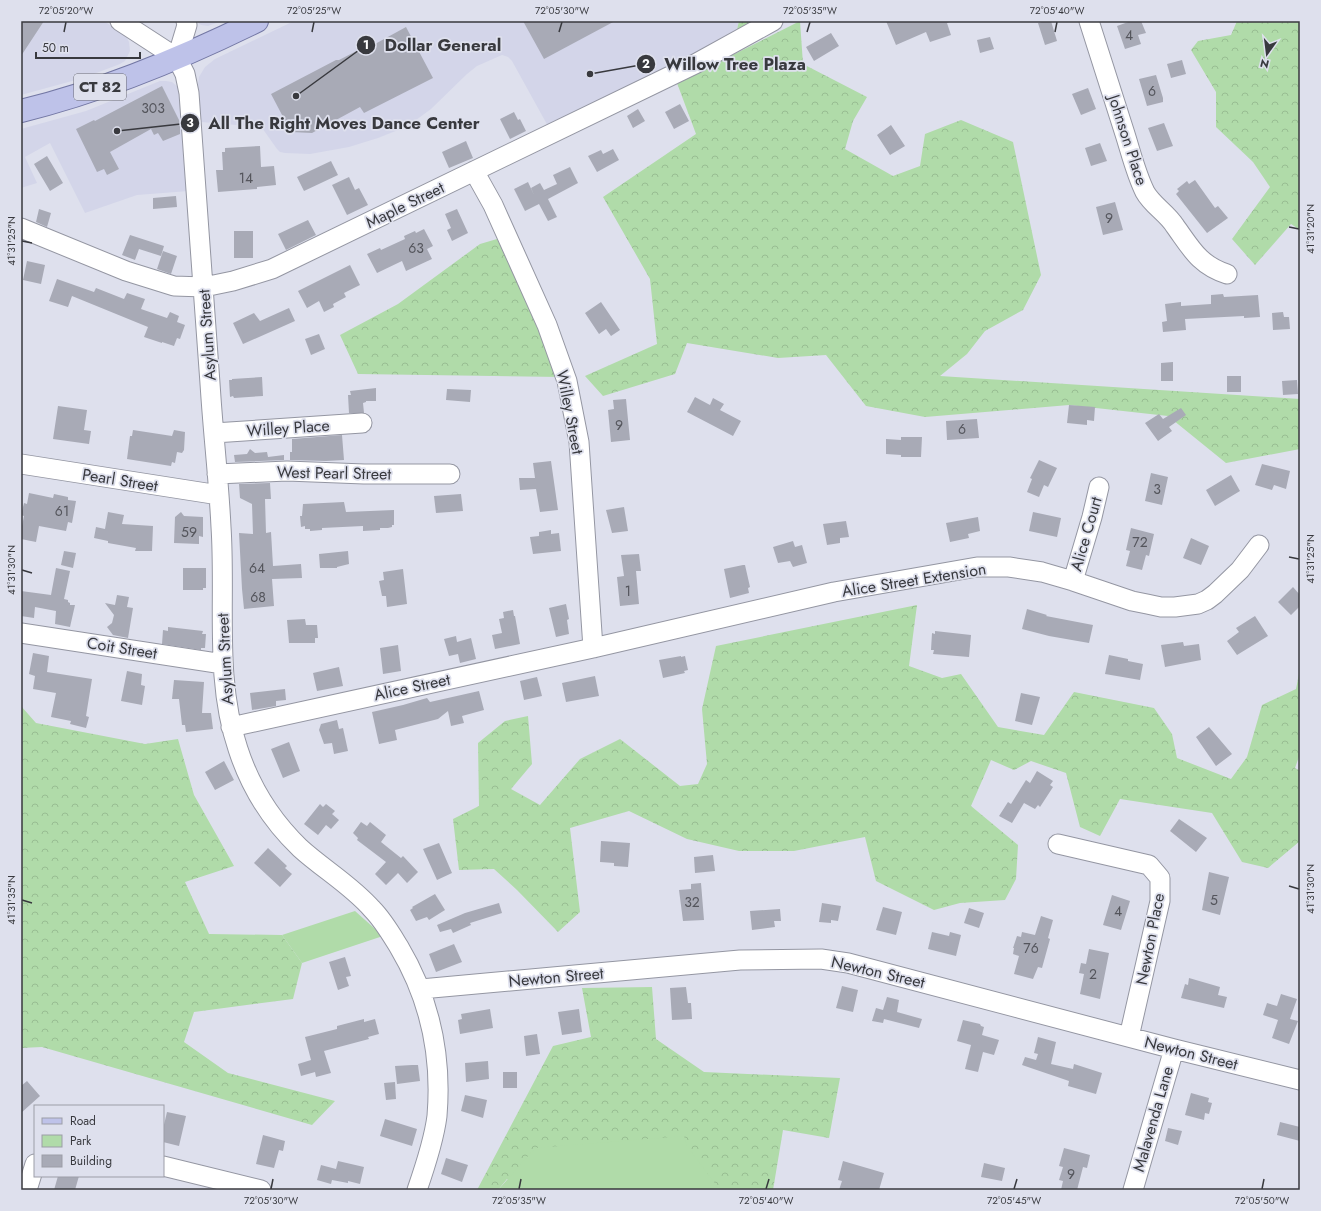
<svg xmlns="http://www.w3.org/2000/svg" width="1321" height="1211" font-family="Jost,sans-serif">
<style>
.built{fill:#d3d5e9}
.forest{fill:url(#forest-crowns)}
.green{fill:#b0dba9}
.building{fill:#a8aab6}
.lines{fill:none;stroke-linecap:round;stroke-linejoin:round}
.minor-casing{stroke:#9496a2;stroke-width:21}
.major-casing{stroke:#7377a4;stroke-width:24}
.minor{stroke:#fff;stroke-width:19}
.major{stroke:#bec2e9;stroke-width:22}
.ticks{fill:none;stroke:#38393e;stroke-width:1.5}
.labels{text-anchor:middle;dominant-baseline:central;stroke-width:3.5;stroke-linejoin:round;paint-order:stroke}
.number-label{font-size:14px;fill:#54555c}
.shield{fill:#dee0ed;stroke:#6a6b72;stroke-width:1}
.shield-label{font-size:15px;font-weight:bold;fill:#38393e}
.street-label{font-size:16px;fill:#38393e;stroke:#dee0ed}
.leader{fill:none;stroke:#38393e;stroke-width:1.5}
.callout-dot{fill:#38393e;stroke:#dee0ed;stroke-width:1.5}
.mark-label{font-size:12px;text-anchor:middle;font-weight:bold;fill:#fff}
.callout-label{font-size:17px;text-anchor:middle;font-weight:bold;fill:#38393e;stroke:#dee0ed;stroke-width:3.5;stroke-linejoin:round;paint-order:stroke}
.neatline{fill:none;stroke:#38393e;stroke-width:1.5}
.ticks-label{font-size:10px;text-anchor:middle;fill:#38393e}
</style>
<defs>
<pattern id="forest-crowns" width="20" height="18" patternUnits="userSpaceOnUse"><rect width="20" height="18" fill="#b0dba9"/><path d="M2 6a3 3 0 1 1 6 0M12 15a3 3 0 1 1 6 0" fill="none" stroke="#98bd92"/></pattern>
</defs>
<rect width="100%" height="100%" fill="#dee0ed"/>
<path class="built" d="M21 21H104L126 36 129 42 130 51 125 61 120 64 83 78 21 95Z
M196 21H222L208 26 201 25Z
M294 21H739L736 34 549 128 512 61 508 57 502 55 477 66 467 74 431 109 416 120 403 128 378 138 349 147 310 154 285 153 280 152 277 149 260 125 248 126 201 122 198 84 199 77 205 67 215 59Z
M160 81H166L172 82 179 88 189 191 137 195 85 213 50 143 25 157 37 183 21 188V129L86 111Z"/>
<path class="forest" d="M739 21H759L736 34Z
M800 21 803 64 867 97 853 121 845 149 893 176 920 166 925 134 961 120 1013 142 1041 275 1023 310 985 331 967 354 940 376 1300 399V449L1226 463 1168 416 1069 405 925 417 866 406 826 355 778 358 687 343 675 374 603 396 585 376 657 344 650 279 603 197 696 134 677 83Z
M1237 21H1300V230L1291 224 1255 265 1232 239 1270 187 1253 162 1216 127V92L1191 50 1198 41 1231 35Z
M497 239 536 314 562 377 358 374 340 335 398 304 480 244Z
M917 605 909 666 942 678 961 674 998 727 1044 735 1074 692 1154 708 1172 734 1177 758 1231 779 1247 757 1262 705 1296 689 1300 669V754L1295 768 1300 771V841L1268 868 1242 862 1212 813 1120 799 1100 836 1080 827 1066 773 1031 761 1014 770 991 760 971 806 1018 845 1016 879 1005 900 960 903 934 910 876 881 865 837 794 851H739L687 839 629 811 570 828 580 912 558 932 517 890 494 869 459 870 453 819 479 806 478 743 505 721 528 716 532 764 511 789 540 805 580 759 620 739 680 786 698 784 707 764 702 709 716 646Z
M21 706 36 723 145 744 178 739 194 795 234 866 185 882 209 934 282 935 302 963 293 999 194 1012 184 1042 228 1073 335 1101 312 1125 42 1047 21 1048Z
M652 987 656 1039 704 1072 840 1078 829 1138 783 1130 773 1190H717L507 1179 498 1190H477L553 1046 591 1037 582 988Z"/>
<path class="green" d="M355 911 383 936 302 963 282 935Z
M684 1136 687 1146 716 1185 717 1190H498L535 1148Z"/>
<path class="building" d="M21 21H44L21 56Z
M523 21H615L544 59Z
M886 21H952L947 23 951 35 930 42 926 32 896 45Z
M1045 21H1051L1057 41 1045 45 1038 23Z
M1131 21H1141L1146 33 1138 35 1141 44 1125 49 1117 26Z
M406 27 433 78 364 113 360 107 312 133 291 132 271 94 336 60H339L374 42 375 44Z
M831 33 839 46 814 61 806 47Z
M990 37 994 49 980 53 977 40Z
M1182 60 1186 74 1171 78 1167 64Z
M1156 75 1163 98V102L1147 106 1139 79Z
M162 86 180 122V134L163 141 158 133 154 135 151 129 110 152 119 169 107 175 104 169 97 172 76 129 94 120 95 121Z
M1088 88 1096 109 1081 115 1072 94Z
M680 104 689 121 674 129 665 112Z
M638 109 645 121 633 128 627 116Z
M514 112 518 120 520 119 526 131 510 139 500 119Z
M1164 123 1173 146 1157 151 1148 128Z
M891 125 905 146 890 155 877 135Z
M466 141 473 158 449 168 442 152Z
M1100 143 1107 161 1091 166 1085 148Z
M260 146 261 167 274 166 276 185 257 187V189L218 192 216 170H223L222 152H225V148Z
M613 149 619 160 597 172 588 156 601 150 603 154Z
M47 156 63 183 50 191 34 164Z
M331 161 338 175 304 191 297 177Z
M570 167 578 183 548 199 557 217 548 221 539 204 525 211 514 189 528 182 534 195 531 188 540 183 544 190 557 184 553 175Z
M349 177 355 190 359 188 368 205 347 215 332 185Z
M1195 180 1215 208 1218 206 1228 218 1207 233 1176 194 1179 191 1177 189 1187 181 1189 184Z
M176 196 177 207 153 209V198Z
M1115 202 1123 230 1103 235 1096 207Z
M39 209 51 213 47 227 36 222Z
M457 209 468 233 452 241 447 230 451 228 445 214Z
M308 220 316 235 286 250 278 234Z
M424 229 433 246 427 249 432 259 406 271 402 261 377 273 367 254 380 248 381 250 405 239 404 236 415 231 416 233Z
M234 231H253V258H234Z
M130 235 164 246 161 256 139 249 135 260 122 255Z
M163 251 177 256 171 274 157 269Z
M27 261 45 265 41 284 23 280Z
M350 265 360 285 344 293 346 297 333 304 334 307 324 312 319 301 307 308 298 291Z
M57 279 94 292 96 288 124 299 127 293 145 299 141 309 167 318 170 312 179 316 177 322 185 325 180 339 177 338 174 346 162 342V343L144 337 148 327 72 296 68 307 49 301Z
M1223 294 1224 297 1258 295 1260 317 1244 318V316L1185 319 1186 330 1163 332 1162 322 1167 321 1165 304 1181 302V306L1211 304V295Z
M601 302 620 330 611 336 606 329 599 334 585 313Z
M289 308 295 321 243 344 233 323 254 313 260 321Z
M1283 312 1284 317H1289L1290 329 1273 330 1272 313Z
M319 334 325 349 311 355 305 339Z
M1173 362V381H1161V363Z
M1227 376H1241V392H1227Z
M262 377 263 396 234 398 233 396 230 397 229 380H232V379Z
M1297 380 1298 394 1283 395 1282 381Z
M376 388V401H366V402L363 403 364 413H349L348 395H351L350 391Z
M447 389 471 390 470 402 446 400Z
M695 397 710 405 713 398 724 404 720 410 741 421 733 436 687 412Z
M626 399 630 440 611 442 608 410 614 409 613 400Z
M1069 405 1095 407 1094 421 1087 420V425L1067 423Z
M58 406 87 410 84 430 91 431 89 444 53 439Z
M1181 408 1186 415 1169 427 1172 431 1158 441 1145 423 1159 414 1163 419Z
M977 419 979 438 947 440 946 421Z
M133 430 172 436 174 430 185 432 184 450 182 453 177 452 175 463 172 462 171 466 127 459 130 436H132Z
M342 435 344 460 326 461 290 460V452H292V439Z
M901 437H922L921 457H901V455L886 454V439L901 440Z
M250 449 255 453 267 452 268 457 284 455V460L235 462 234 455 247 454Z
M1039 460 1057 468 1048 487 1044 485 1039 497 1027 492 1032 479 1030 478Z
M551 461 558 510 540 512 536 489 520 490 519 478H535L533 463Z
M1262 464 1290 471 1286 489 1274 485 1272 490 1255 485Z
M1151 473 1168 477 1162 505 1145 501Z
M1231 475 1240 491 1215 506 1206 490Z
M270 483 271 499H265L266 533 271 532 273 566 301 564 302 578 272 579 274 606 244 609 242 589 239 533 253 534 252 504 240 498 239 484Z
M29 493 53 498 54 494 68 497V500L76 501 72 523 68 522 66 531 39 526 36 542 21 539V531L24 516 21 515 24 503 27 504Z
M461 494 463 511 436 513 434 496Z
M344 502 346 512 394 510V525H392V527L388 528H380V530L363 531V526L322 528V530L310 531V529H305V526L301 527 300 516H302L303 504Z
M624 507 628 531 612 533 606 510Z
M108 512 124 515 122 524 153 526 152 551H135L136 548 108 543V541L94 538 96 527 105 529Z
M181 512 184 516 203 517V537L199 536V544L174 543 175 517Z
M1033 512 1061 518 1057 537 1029 531Z
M978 517 980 531 968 534 969 538 950 542 946 523Z
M846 521 849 537 840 538V543L827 545 823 524Z
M1131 528 1154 534 1149 556 1146 555 1142 570 1126 566 1130 551 1126 550Z
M551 530V534L559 533 561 551 533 554 530 537 539 536V532Z
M1191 538 1209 546 1201 565 1183 558Z
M793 541 795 547 802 545 807 563 793 567 790 561 778 563 773 547Z
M64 551 76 553 73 568 61 565Z
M348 551 349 564 337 567V568H320L319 554Z
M639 554 641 571H636L639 604 620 606 617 577 624 576 621 555Z
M743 565H745L750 587 748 588 749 593 730 598 724 569Z
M56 568 70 571 64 599 68 600V602L70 603V605H75L70 627 55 624 56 611 35 607 34 618 21 616V591L51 595Z
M183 568H206V588H203V590H183Z
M403 569 407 604 387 607 386 596H382L379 581 384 580 383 572Z
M1293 587 1300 595V606L1291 615 1278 602Z
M117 595 129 597 127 607 133 608 128 638 113 635 107 627 112 623 114 615 105 603 115 605Z
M566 604 569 619 567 620 569 634 556 637 549 608Z
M1027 609 1047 615 1046 616 1093 625 1089 643 1049 636 1022 629Z
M513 610 514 616H515L520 644 495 649 492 635 502 633 499 619 504 618 503 612Z
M1255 616 1268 636 1237 655 1227 641 1239 632 1236 628Z
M305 619 306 625H317L318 638H315V643H289L287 620Z
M168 627 203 631 202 634H206L205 648H201V650L162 644 163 630 168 631Z
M935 631 971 635 969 657 933 654 934 650H931L932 633 935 634Z
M456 636 457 642 471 638 476 659 460 663 458 654 449 656 444 639Z
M1183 642 1184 646 1199 644 1201 660 1165 667 1161 645Z
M398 645 401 671 383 674 380 648Z
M33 653 49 656 47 672 92 679 86 716 89 717 86 728 70 724 71 721 51 717 56 693 33 689 35 676 29 674Z
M1109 655 1128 659V661L1143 664 1140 680 1105 674Z
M681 656V657L685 656 688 670 684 671 685 673 663 678 659 660Z
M339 667 343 686 317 691 313 673Z
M127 671 142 674 141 685 145 686 142 705 121 701Z
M595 676 599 696 566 702 562 683Z
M537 677 542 696 524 700 520 681Z
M174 680 204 682 202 713H211L213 729 186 732 185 725H182L179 699H172Z
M285 689 286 700 276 701V706L252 710 250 693Z
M479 691 484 710 462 716 464 723 451 726 448 711 438 719 395 730 397 740 379 744 372 712 403 705 427 698 430 702Z
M1021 693 1040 697 1032 725 1015 721Z
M337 720 339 729 343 728 348 751 334 754 332 743 324 744 319 730 321 724Z
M1209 727 1232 754 1216 766 1196 737Z
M289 742 300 771 283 778 271 749Z
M224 761 234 780 215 790 205 772Z
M1037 771 1053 781 1050 785 1053 787 1040 807 1038 805 1035 809 1024 803 1012 823 999 816 1008 802 1011 804 1026 780 1030 783Z
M320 804 323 807 326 804 335 811 332 814 339 820 331 829 326 825 318 835 304 824Z
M1179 819 1207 838 1196 852 1170 831Z
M361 822 367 826 370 822 386 835 381 842 401 858 403 856 418 872 407 883 398 873 386 885 375 874 386 862 357 840 358 838 353 833Z
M601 841 630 843 628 867 614 866V863L600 862Z
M439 843 452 873 437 880 423 849Z
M268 848 287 866 285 868 292 874 280 887 254 863Z
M713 855 715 871 695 873 694 857Z
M1209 872 1229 877 1220 915 1202 910Z
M701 883 704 920 683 921 679 890 691 889V884Z
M435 894 445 910 429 920 427 917 416 921 410 910 413 908 412 907Z
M1112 895 1130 901 1121 930 1103 925Z
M499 903 502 913 470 923 471 925 453 933 451 929 440 932 437 925 465 913Z
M822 903 841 906 838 921 831 920V923L819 922Z
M883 907 902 912 896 935 876 930Z
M969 908 984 913 979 928 964 923Z
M780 909 781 921H774L775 927 752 930 750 911Z
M1041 916 1053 920 1048 938 1050 939 1042 968 1038 967 1033 979 1014 974 1019 956 1013 954 1014 948H1013L1017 936 1021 937 1022 932 1035 935Z
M932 932 949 936 950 932 961 935 956 956 928 949Z
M454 944 462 962 436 972 429 954Z
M1089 949 1109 953 1100 999 1080 994 1084 974 1079 973 1081 963 1086 964Z
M345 957 351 976 346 977 349 986 338 990 329 962Z
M1189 978 1220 987 1218 995 1227 997 1224 1008 1181 998 1185 984 1188 985Z
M842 986 858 990 853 1012 836 1008Z
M686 987 688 1003H691L692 1019 672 1020 670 988Z
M1281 994 1297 999 1290 1019 1298 1021 1289 1044 1272 1038 1278 1020 1263 1015 1267 1003 1277 1006Z
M887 997 899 1000 897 1012 922 1019 919 1028 884 1019 883 1023 872 1021 876 1008 883 1010Z
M490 1009 493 1028 460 1034 458 1020 462 1019 461 1014Z
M579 1009 582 1032 562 1035 558 1012Z
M364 1019V1022L375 1019 379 1034 368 1037 369 1039 324 1051 331 1073 316 1077 315 1072 301 1076 298 1064 311 1060 305 1037 337 1029V1026Z
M963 1020 980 1024 981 1026 984 1027 982 1035 999 1040 994 1055 983 1052 978 1072 965 1069 971 1045 957 1041Z
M537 1034 540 1054 526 1056 524 1036Z
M1038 1037 1056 1042 1051 1064 1073 1069 1074 1064 1102 1073 1096 1094 1068 1086 1069 1081 1022 1065 1025 1057 1036 1060 1038 1054 1034 1053Z
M488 1061 489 1079 466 1082 465 1063Z
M412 1065H418L420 1081 397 1084 395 1066Z
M503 1072H517V1088H503Z
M27 1081 40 1096 21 1113V1086Z
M395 1082 396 1099 386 1100 384 1083Z
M1191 1093 1209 1098 1208 1102 1212 1103 1209 1114 1205 1113 1204 1120 1185 1115Z
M465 1095 487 1100 483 1118 461 1111Z
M167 1112 186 1116 179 1146 163 1142V1129Z
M385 1119 417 1129 412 1146 380 1136Z
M1280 1122 1300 1127V1141L1277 1135Z
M1168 1128 1182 1131 1178 1145 1165 1141Z
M263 1135 285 1141 283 1151 279 1150 274 1168 256 1164Z
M1064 1148 1090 1155 1087 1168 1083 1167 1077 1190H1061L1063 1181 1059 1180 1063 1167 1059 1166Z
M446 1158 468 1165 462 1182 441 1174Z
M338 1161 364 1167 360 1184 348 1181V1183L332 1180 331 1184 317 1180 321 1165 336 1169Z
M843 1161 884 1173 879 1190H839L842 1181 838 1180Z
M984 1163 1005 1168 1002 1181 981 1177Z
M58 1176H79L75 1190H54Z"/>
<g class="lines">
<g class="minor-casing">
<path id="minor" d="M120 21 177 58 185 74 189 93C196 194 204 296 211 398 214 441 219 484 221 527 226 601 214 678 238 749 250 786 272 821 300 848 323 869 351 885 372 909 383 920 391 934 399 947 430 999 442 1056 437 1116 434 1140 425 1167 417 1190
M1089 21C1101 59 1113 96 1125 134 1131 153 1136 174 1145 192 1152 205 1167 213 1175 226 1191 248 1199 265 1227 274
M177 58 187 25 186 21
M474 171 493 205 547 325 567 381 579 442 593 648
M21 228 126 271 174 286 204 287 233 281 272 269 695 64 773 21
M214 433 362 423
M21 464 219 495
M217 474 287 471 364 474H450
M1073 581 1092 517 1099 487
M21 633 223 664
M231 727 593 648 834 592 977 567H1009L1042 572 1073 581 1132 601 1147 604 1161 607H1175L1198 604 1207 600 1215 594 1240 570 1259 545
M1058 844 1149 865 1160 878V901L1129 1037
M421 989 740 960 821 959 848 963 1174 1049 1300 1080
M163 1166 261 1190
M27 1190 35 1164
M1133 1190 1174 1049"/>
</g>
<g class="major-casing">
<path id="major" d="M21 111C103 91 182 58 257 21"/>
</g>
<use href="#minor" class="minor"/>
<use href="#major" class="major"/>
</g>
<path class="ticks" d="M64 32 66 22M312 32 314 22M559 32 562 22M807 32 810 22M1055 32 1057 22M1289 227 1299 229M22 241 32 243M1289 557 1299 559M22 570 32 573M1289 886 1299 889M22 900 32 903M271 1189 273 1179M519 1189 521 1179M766 1189 769 1179M1014 1189 1017 1179M1262 1189 1264 1179"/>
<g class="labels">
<g class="number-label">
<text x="1129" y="35">4</text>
<text x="1152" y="91">6</text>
<text x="153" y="108">303</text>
<text x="246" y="178">14</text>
<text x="1109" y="218">9</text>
<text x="416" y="248">63</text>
<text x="619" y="425">9</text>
<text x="962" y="429">6</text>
<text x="1157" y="489">3</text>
<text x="62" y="511">61</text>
<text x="189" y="532">59</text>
<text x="1140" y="542">72</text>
<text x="257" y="568">64</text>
<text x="628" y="591">1</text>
<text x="258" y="597">68</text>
<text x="1214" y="900">5</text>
<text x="692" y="902">32</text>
<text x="1118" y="911">4</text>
<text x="1031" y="948">76</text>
<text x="1093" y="974">2</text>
<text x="1071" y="1174">9</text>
</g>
<rect class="shield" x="74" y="74" width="52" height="26" rx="3"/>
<g class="shield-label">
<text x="100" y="87">CT 82</text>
</g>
<g class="street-label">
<text transform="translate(1128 140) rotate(72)">Johnson Place</text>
<text transform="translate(405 205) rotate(-26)">Maple Street</text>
<text transform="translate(207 335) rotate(-94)">Asylum Street</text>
<text transform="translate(570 412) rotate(79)">Willey Street</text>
<text transform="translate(288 428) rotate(-4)">Willey Place</text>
<text transform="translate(334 473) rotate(1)">West Pearl Street</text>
<text transform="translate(120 480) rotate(9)">Pearl Street</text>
<text transform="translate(1086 534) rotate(-74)">Alice Court</text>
<text transform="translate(914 580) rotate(-9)">Alice Street Extension</text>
<text transform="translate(122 648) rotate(9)">Coit Street</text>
<text transform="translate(225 659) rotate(-93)">Asylum Street</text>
<text transform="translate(412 687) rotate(-12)">Alice Street</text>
<text transform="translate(1150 939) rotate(-79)">Newton Place</text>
<text transform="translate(878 972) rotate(13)">Newton Street</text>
<text transform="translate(556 977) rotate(-5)">Newton Street</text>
<text transform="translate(1191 1053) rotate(14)">Newton Street</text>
<text transform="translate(1153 1119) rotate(-74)">Malavenda Lane</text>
</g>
</g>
<path class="leader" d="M296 96L366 45M590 74L646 64M117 131L190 123"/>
<g class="callout-dot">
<circle cx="296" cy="96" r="4"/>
<circle cx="590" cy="74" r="4"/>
<circle cx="117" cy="131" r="4"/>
<circle cx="366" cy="45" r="10"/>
<circle cx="646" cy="64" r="10"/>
<circle cx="190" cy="123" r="10"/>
</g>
<g class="mark-label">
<text x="366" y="49">1</text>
<text x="646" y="68">2</text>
<text x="190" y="127">3</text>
</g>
<g class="callout-label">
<text x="443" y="51">Dollar General</text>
<text x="735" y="70">Willow Tree Plaza</text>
<text x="344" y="129">All The Right Moves Dance Center</text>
</g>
<rect width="1321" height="1211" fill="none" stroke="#dee0ed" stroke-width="44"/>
<rect x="34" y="1105" width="130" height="72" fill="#dee0ed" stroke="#9c9da7"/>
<rect x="42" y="1118" width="20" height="6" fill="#bec2e9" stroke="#9c9da7"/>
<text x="70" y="1125" font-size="12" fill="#38393e">Road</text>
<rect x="42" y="1135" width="20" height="12" fill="#b0dba9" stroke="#9c9da7"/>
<text x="70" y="1145" font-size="12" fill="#38393e">Park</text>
<rect x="42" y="1155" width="20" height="12" fill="#a8aab6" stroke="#9c9da7"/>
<text x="70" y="1165" font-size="12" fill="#38393e">Building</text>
<g transform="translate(1267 54) rotate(194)" stroke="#dee0ed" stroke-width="3" paint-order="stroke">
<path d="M0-3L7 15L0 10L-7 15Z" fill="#38393e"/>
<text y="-6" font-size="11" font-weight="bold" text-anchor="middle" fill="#38393e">N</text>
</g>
<path d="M36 52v6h104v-6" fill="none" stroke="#38393e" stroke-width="2"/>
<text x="42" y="52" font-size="12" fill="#38393e" stroke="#dee0ed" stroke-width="3" paint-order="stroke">50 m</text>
<rect x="22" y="22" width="1277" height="1167" class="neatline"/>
<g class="ticks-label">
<text x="66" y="14">72°05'20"W</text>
<text x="314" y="14">72°05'25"W</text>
<text x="562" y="14">72°05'30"W</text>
<text x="810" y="14">72°05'35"W</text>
<text x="1057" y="14">72°05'40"W</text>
<text transform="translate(1310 229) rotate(-90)" y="4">41°31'20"N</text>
<text transform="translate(11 241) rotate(-90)" y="4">41°31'25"N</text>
<text transform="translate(1310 559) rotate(-90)" y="4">41°31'25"N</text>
<text transform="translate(11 570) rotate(-90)" y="4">41°31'30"N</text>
<text transform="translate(1310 889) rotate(-90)" y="4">41°31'30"N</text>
<text transform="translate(11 900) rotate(-90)" y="4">41°31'35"N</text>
<text x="271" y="1204">72°05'30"W</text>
<text x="519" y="1204">72°05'35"W</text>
<text x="766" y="1204">72°05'40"W</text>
<text x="1014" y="1204">72°05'45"W</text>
<text x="1262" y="1204">72°05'50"W</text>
</g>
</svg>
